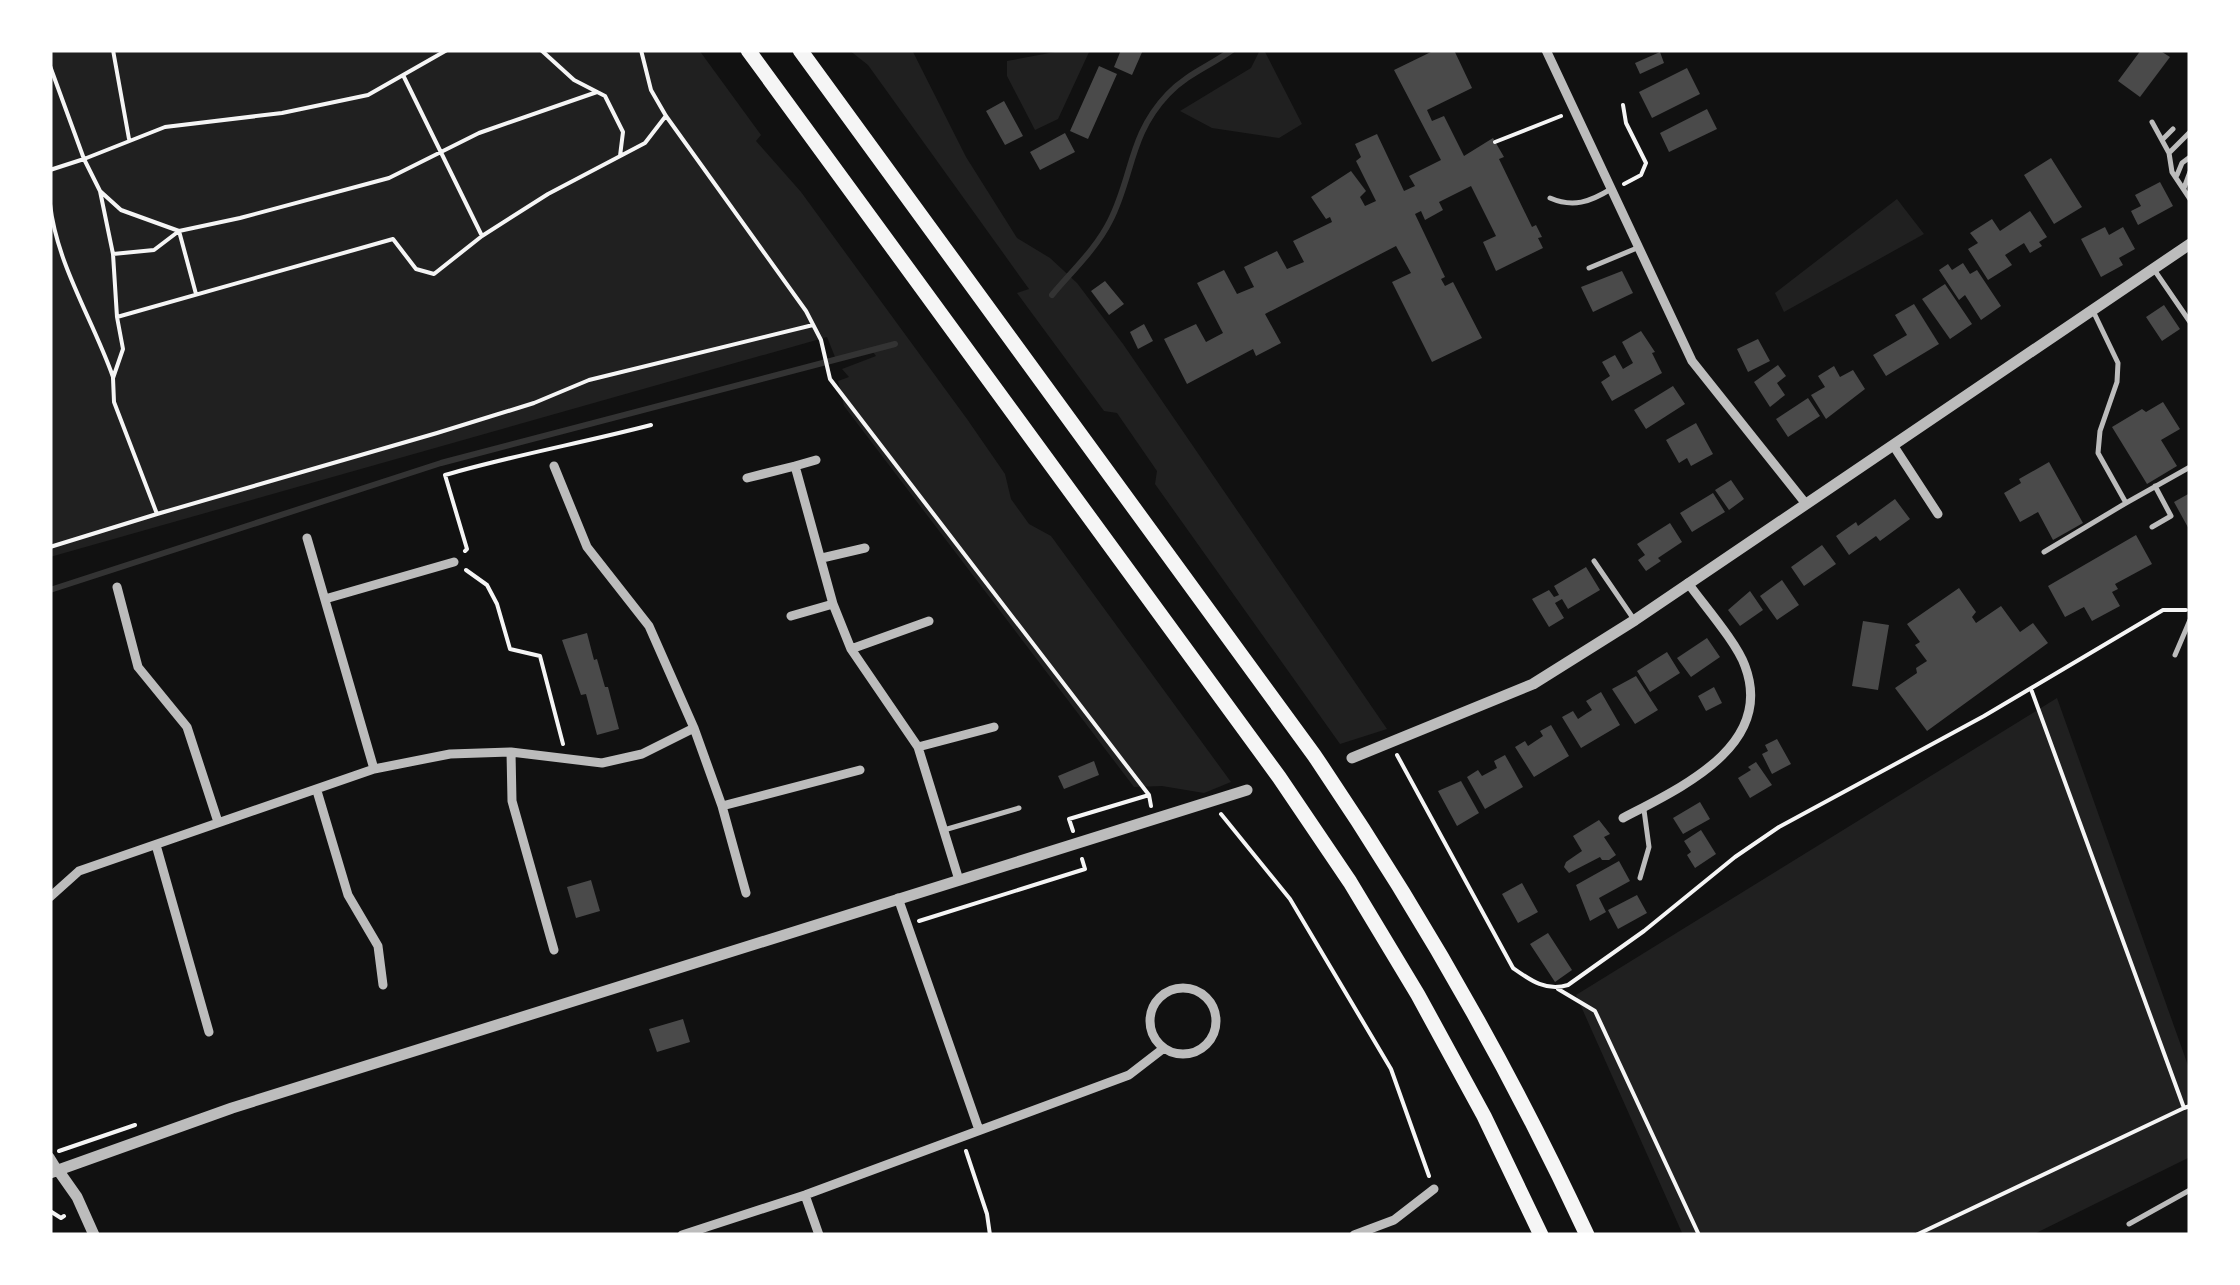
<svg xmlns="http://www.w3.org/2000/svg" width="2240" height="1285" font-family="'Source Sans 3',sans-serif">
<style>
.green{fill:#202020}
.lines{fill:none;stroke-linecap:round;stroke-linejoin:round}
.stream{stroke:#333;stroke-width:6}
.building{fill:#4a4a4a}
.path{stroke:#f5f5f5;stroke-width:4}
.service{stroke:#bcbcbc;stroke-width:5}
.minor{stroke:#bcbcbc;stroke-width:9}
.tertiary{stroke:#bcbcbc;stroke-width:11}
.motorway{stroke:#f5f5f5;stroke-width:15}
</style>
<rect width="100%" height="100%" fill="#111"/>
<path class="green" d="M50 50H699L761 135 756 141 801 192 967 419 1005 474 1011 499 1029 524 1051 536 1231 782 1204 793 1162 786 1134 787 844 406 838 381 849 377 842 369 876 356 870 348 837 362 827 337 50 557Z
M849 50H912L966 157 1017 238 1050 258 1077 283 1123 344 1387 729 1340 744 1155 484 1157 471 1117 413 1104 411 1017 293 1029 289 868 65Z
M1066 50H1090L1058 119 1035 130 1007 76V61Z
M1260 50H1264L1302 124 1279 138 1212 128 1180 111 1251 68Z
M1897 199 1924 234 1784 312 1775 293Z
M2057 698 2190 1071V1157L2032 1235H1683L1576 995Z"/>
<g class="lines">
<path class="stream" d="M1052 295C1072 271 1096 249 1110 221 1133 176 1129 135 1168 94 1187 74 1210 66 1232 50
M50 590 441 463 895 344"/>
</g>
<path class="building" d="M1121 50H1143L1132 75 1114 67Z
M1435 50H1454L1472 88 1427 110 1432 121 1444 116 1464 156 1493 138 1504 157 1499 159 1532 227 1536 225 1542 237 1538 238 1543 248 1496 271 1483 242 1496 236 1471 186 1439 202 1443 210 1425 220 1421 211 1415 214 1445 277 1441 279 1445 286 1453 282 1482 338 1432 362 1392 282 1411 273 1396 246 1265 314 1281 343 1256 356 1253 349 1187 384 1164 339 1196 324 1206 342 1223 333 1197 283 1224 270 1237 294 1254 287 1244 267 1277 251 1287 269 1304 262 1293 241 1332 222 1330 217 1326 219 1311 197 1351 171 1366 191 1360 197 1365 206 1376 201 1356 161 1361 157 1355 144 1377 134 1404 191 1415 186 1409 176 1441 160 1394 70Z
M2141 50H2159L2170 57 2140 97 2118 81Z
M1660 52 1664 63 1640 74 1635 63Z
M1099 66 1117 74 1088 139 1070 131Z
M1687 68 1700 94 1652 118 1639 92Z
M1004 101 1023 136 1005 145 986 111Z
M1707 109 1717 129 1669 152 1660 133Z
M1065 133 1075 152 1040 170 1030 152Z
M2051 158 2082 207 2054 224 2024 175Z
M2160 182 2173 206 2138 225 2131 211 2141 206 2135 195Z
M2030 211 2047 237 2039 242 2042 246 2030 253 2024 243 2005 255 2012 265 1988 280 1968 249 1978 243 1970 233 1992 219 2000 231Z
M2105 227 2109 235 2123 227 2135 249 2119 258 2123 265 2101 277 2081 239Z
M1963 263 1970 274 1977 270 2001 306 1981 320 1965 295 1959 300 1939 270 1948 264 1952 270Z
M1622 271 1633 293 1593 312 1581 287Z
M1105 281 1124 304 1109 315 1091 291Z
M1945 284 1972 324 1950 339 1922 299Z
M1914 304 1939 344 1886 376 1873 355 1907 335 1895 315Z
M2164 305 2180 329 2162 341 2146 317Z
M1144 324 1153 341 1138 349 1130 332Z
M1641 331 1655 352 1652 353 1662 373 1612 401 1601 382 1610 376 1602 362 1615 355 1623 369 1633 363 1622 342Z
M1758 339 1770 361 1748 372 1737 349Z
M1778 365 1786 376 1777 383 1785 395 1770 407 1754 382Z
M1834 366 1840 377 1853 370 1865 389 1826 419 1811 395 1825 387 1818 376Z
M1673 386 1685 404 1646 429 1634 410Z
M1808 398 1820 416 1788 437 1776 419Z
M2163 402 2180 429 2161 440 2177 466 2147 484 2112 427 2142 409 2146 412Z
M1696 423 1713 454 1691 466 1687 458 1679 463 1666 440Z
M2049 462 2083 523 2053 540 2038 512 2020 522 2004 493 2021 483 2019 479Z
M1731 480 1744 499 1729 510 1715 490Z
M1713 493 1725 512 1692 532 1680 513Z
M2190 493V531L2174 502Z
M1895 499 1910 519 1880 541 1876 536 1849 555 1836 536 1856 522 1858 526Z
M1670 523 1682 542 1658 558 1661 561 1646 571 1638 560 1645 555 1637 544Z
M2136 535 2152 564 2115 584 2118 589 2112 592 2120 606 2092 621 2084 607 2065 617 2048 586Z
M1822 545 1836 564 1804 586 1791 567Z
M1586 567 1600 590 1568 609 1562 599 1555 603 1564 618 1549 627 1532 599 1549 590 1554 597 1559 595 1554 586Z
M1782 580 1799 605 1777 620 1760 596Z
M1959 588 1976 612 1972 617 1976 623 2001 606 2020 632 2033 623 2048 643 1927 731 1895 688 1917 673 1916 668 1927 661 1915 645 1920 642 1907 624Z
M1750 591 1763 610 1740 626 1728 610Z
M1863 621 1889 625 1878 690 1852 686Z
M587 633 594 660 597 659 605 687H608L619 729 597 735 586 694 581 695 562 640Z
M1707 638 1720 657 1691 677 1677 658Z
M1667 652 1680 673 1650 692 1637 671Z
M1636 676 1658 710 1635 724 1612 689Z
M1714 687 1722 703 1706 711 1698 696Z
M1601 692 1620 725 1581 748 1562 717 1573 711 1578 719 1587 713 1592 710 1586 701Z
M1551 725 1569 756 1534 777 1515 747 1525 741 1528 746 1543 736 1540 731Z
M1777 739 1791 764 1772 774 1762 754 1768 751 1765 745Z
M1505 755 1523 787 1485 809 1467 777 1478 770 1482 776 1497 768 1494 761Z
M1094 761 1099 775 1064 789 1058 776Z
M1756 762 1772 785 1750 798 1738 778 1751 770 1748 767Z
M1461 781 1479 813 1457 826 1438 791Z
M1700 802 1710 819 1683 834 1673 818Z
M1599 820 1610 834 1604 837 1616 855 1609 860H1602L1600 857 1569 873 1564 867 1566 862 1582 851 1573 836Z
M1701 830 1716 854 1695 868 1687 855 1691 852 1684 841Z
M1619 861 1630 881 1599 898 1606 912 1590 921 1576 885Z
M591 880 600 911 576 918 567 887Z
M1522 883 1538 912 1518 923 1502 894Z
M1637 895 1647 913 1618 929 1608 910Z
M1548 933 1572 970 1555 982 1530 944Z
M683 1019 690 1042 657 1052 649 1029Z"/>
<g class="lines">
<path class="path" d="M113 50 129 139
M541 50 574 80 605 96 623 132 620 156
M641 50 651 90 666 116 806 311 821 340 830 379 1149 795 1151 806
M50 66 84 159 50 170
M403 75 482 236
M1623 105 1626 123 1646 163 1641 175 1624 184
M1495 142 1561 116
M100 191 121 210 179 231 196 294
M50 204C57 265 93 320 113 377
M113 254 154 250 179 231 240 218 389 178 479 133 597 92
M117 317 393 239 416 269 434 274 482 236 548 194 645 143 665 117
M157 514 437 433 534 403 589 380 813 325
M50 547 157 514 114 402 113 378 123 349 117 317 113 254 100 191 84 159 165 127 282 113 368 95 447 50
M465 551 467 549 445 475C514 455 582 443 651 425
M466 570 487 585 497 604 510 649 540 656 563 744
M2031 689 2184 1108 2190 1106
M1397 755 1513 968C1530 980 1546 992 1568 985L1644 931 1735 857 1779 827 1984 716 2163 610H2186
M1221 814 1290 899 1391 1069 1429 1176
M1073 831 1069 819 1149 795
M919 921 1085 869 1082 859
M1558 989 1595 1011 1699 1235
M59 1151 135 1125
M966 1151 987 1214 990 1235
M50 1211 61 1218 64 1216
M1916 1235 2184 1108"/>
<path class="service" d="M2152 122 2169 153
M2190 132 2169 153 2172 172 2190 199
M2163 139 2173 129
M2177 175 2182 163 2190 157
M2184 188 2190 172
M1550 198C1573 208 1590 202 1611 189
M1589 268 1637 248
M2155 271 2190 322
M2126 503 2190 467
M2152 527 2171 516 2155 486
M2044 552 2126 503 2098 453 2100 431 2117 382 2118 363 2094 313
M1594 561 1633 618
M2175 655 2190 620
M944 830 1019 808
M1640 878 1649 847 1644 810
M2129 1224 2190 1190"/>
<path class="minor" d="M1546 50 1692 361 1806 504
M1893 445 1938 514
M554 466 587 547 649 626 694 728
M795 466 816 460
M747 478 795 466 833 604 851 649 918 747 959 880
M307 538 374 769
M822 558 865 548
M117 587 138 667 187 727 218 822
M325 599 454 562
M791 616 833 604
M851 649 929 621
M918 747 994 727
M511 752 512 801 554 950
M317 791 348 895 378 946 383 985
M722 806 860 770
M1623 818C1680 788 1775 746 1745 666 1737 643 1703 604 1688 583
M156 845 209 1032
M50 897 79 871 374 769 450 754 511 752 602 763 642 754 694 728 722 806 746 893
M898 898 979 1130
M1150 1021a33 33 0 1 1 66 0a33 33 0 1 1-66 0Z
M50 1157 58 1170
M805 1195 819 1235
M682 1235 805 1195 1129 1075 1164 1048
M1354 1235 1394 1220 1434 1189"/>
<path class="tertiary" d="M1352 758 1533 684 1635 620 2190 244
M58 1170 77 1197 94 1235
M50 1173 232 1108 1247 790"/>
<path class="motorway" d="M748 50 1279 777 1350 882 1418 995 1484 1116 1541 1235
M800 50 1314 755C1418 908 1509 1067 1587 1235"/>
</g>
<rect width="2240" height="1285" fill="none" stroke="#ffffff" stroke-width="105"/>
</svg>
